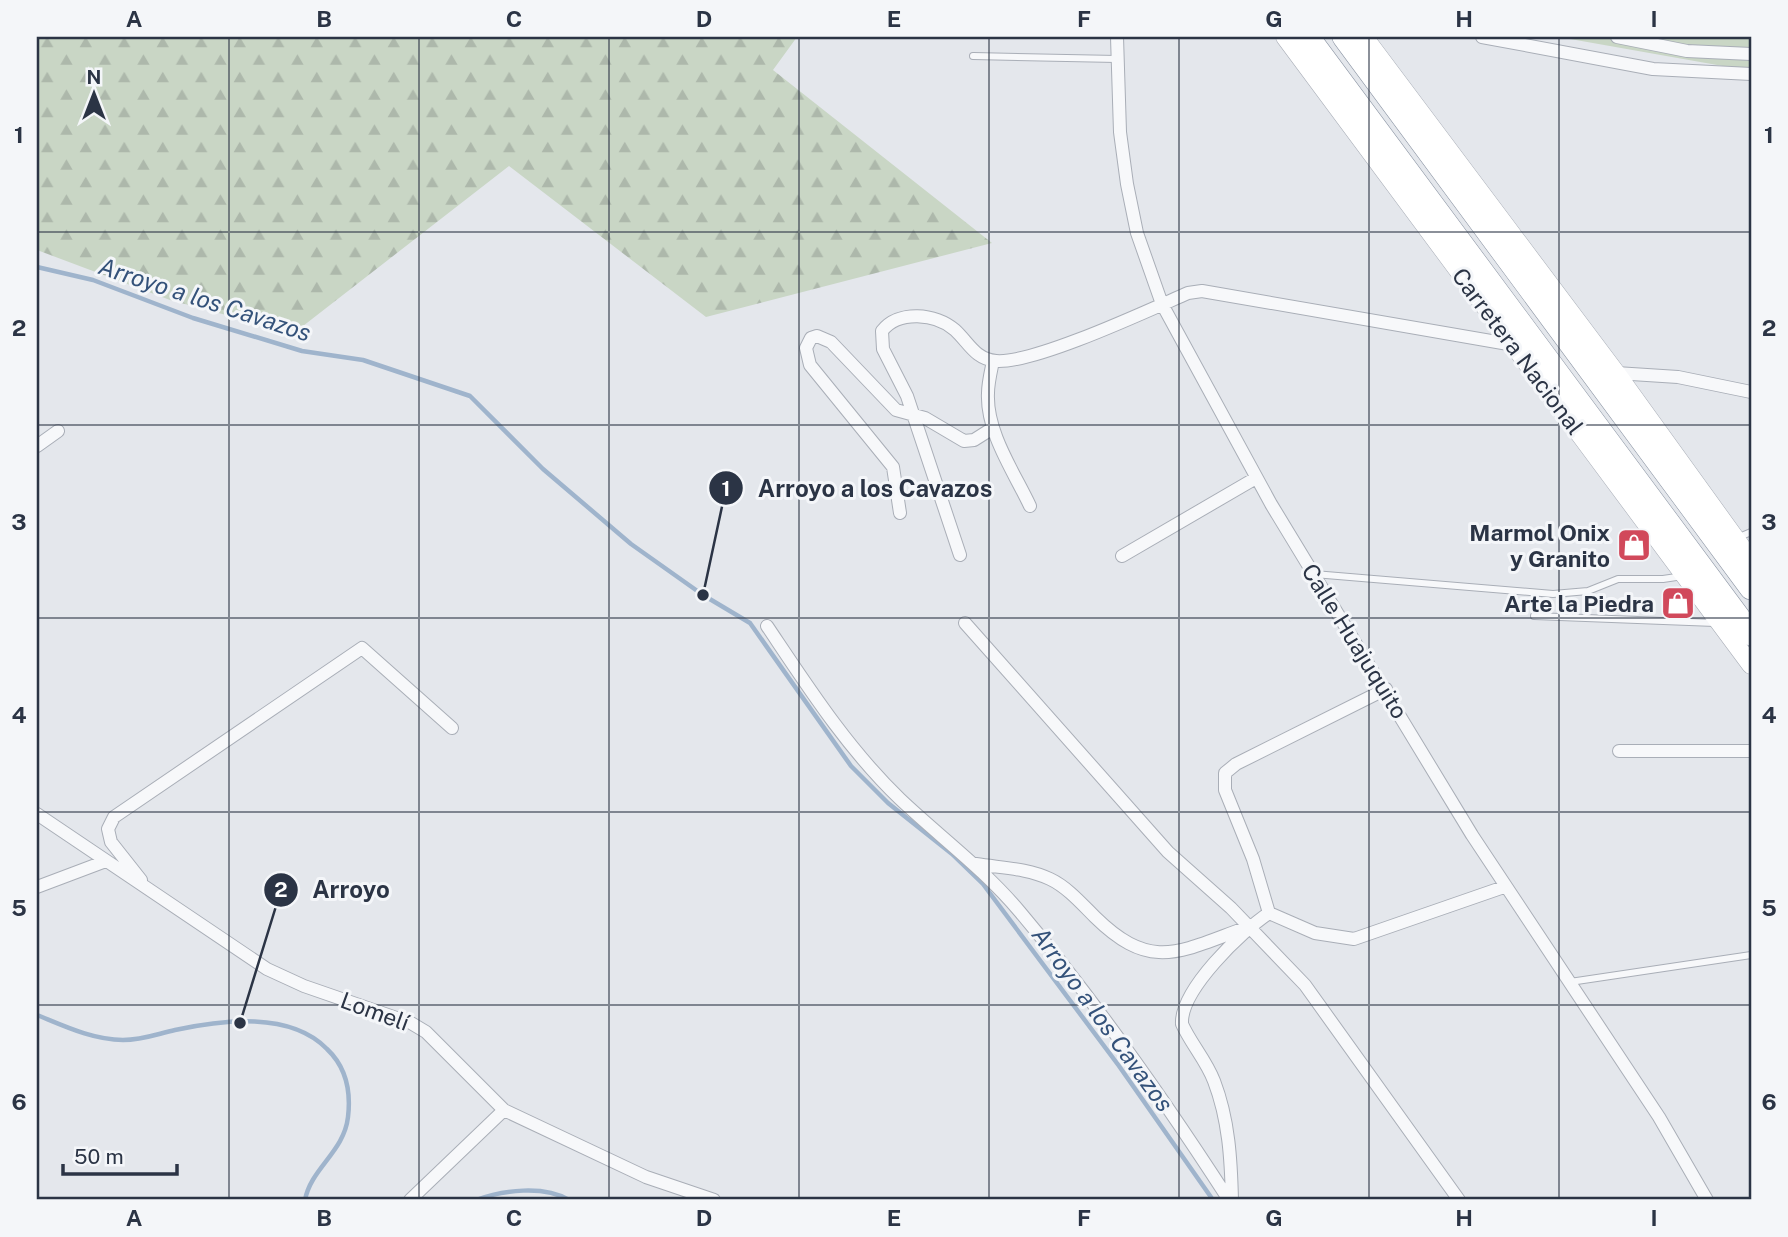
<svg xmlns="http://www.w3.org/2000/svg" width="1788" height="1237" font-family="'Public Sans',sans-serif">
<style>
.grass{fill:#c9d6c5}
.forest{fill:url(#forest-firs)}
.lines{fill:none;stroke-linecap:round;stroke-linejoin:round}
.stream{stroke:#9fb4cc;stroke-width:4.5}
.lane-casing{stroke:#a9aeb7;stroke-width:8}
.street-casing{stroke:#a9aeb7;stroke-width:14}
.secondary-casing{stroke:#a9aeb7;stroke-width:19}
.highway-casing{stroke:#8b94a3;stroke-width:24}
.lane{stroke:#f7f8fa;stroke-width:6}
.street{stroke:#f7f8fa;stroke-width:12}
.secondary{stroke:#fff;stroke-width:18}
.highway{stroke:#fff;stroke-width:23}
.grid{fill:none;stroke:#2b3445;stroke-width:2;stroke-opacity:0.55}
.labels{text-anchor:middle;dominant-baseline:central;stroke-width:6;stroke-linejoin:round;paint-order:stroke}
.street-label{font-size:23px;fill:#2b3445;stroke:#f4f6f9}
.poi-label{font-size:23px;font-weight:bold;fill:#2b3445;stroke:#f4f6f9;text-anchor:end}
.water-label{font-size:24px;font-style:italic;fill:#34527a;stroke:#f4f6f9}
.leader{fill:none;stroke:#2b3445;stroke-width:2.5}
.callout-dot{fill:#2b3445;stroke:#f4f6f9;stroke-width:2.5}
.mark-label{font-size:21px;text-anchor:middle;font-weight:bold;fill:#fff}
.callout-label{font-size:24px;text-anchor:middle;font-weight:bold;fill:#2b3445;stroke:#f4f6f9;stroke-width:6;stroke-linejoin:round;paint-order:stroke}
.neatline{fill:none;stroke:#2b3445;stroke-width:2.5}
.grid-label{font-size:23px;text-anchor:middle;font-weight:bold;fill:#2b3445}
</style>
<defs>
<pattern id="forest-firs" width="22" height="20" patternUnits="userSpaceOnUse" patternTransform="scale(1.75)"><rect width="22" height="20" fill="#c9d6c5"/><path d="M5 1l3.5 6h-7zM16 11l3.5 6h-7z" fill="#adb8ab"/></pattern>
</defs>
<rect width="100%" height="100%" fill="#e4e7ec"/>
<path class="grass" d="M1559 37H1751V71Z"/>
<path class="forest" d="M37 37H797L773 70 992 243 706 317 509 166 294 333 170 300 37 250Z"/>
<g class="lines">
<path class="stream" d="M37 267 93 280 193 318 302 351 363 360 470 396 543 469 631 544 703 595 750 623 851 766 888 803 952 854 983 884 1119 1066 1213 1200
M37 1015C64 1026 93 1040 123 1040 142 1040 157 1034 175 1030 222 1020 290 1011 327 1049 346 1067 351 1092 348 1117 344 1152 311 1168 305 1200
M476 1200C503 1190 544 1185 569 1200"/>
<g class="lane-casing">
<path id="lane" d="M973 56 1117 59
M1737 538 1751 532
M1314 574 1553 594 1588 591 1618 579H1663L1683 576
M1534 616 1715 623
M1570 982 1751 955"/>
</g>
<g class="street-casing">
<path id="street" d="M1117 37 1120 132 1127 184 1137 233 1162 304 1271 504 1472 835 1659 1117 1707 1200
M1482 37 1653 69 1751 74
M1617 37 1687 51 1751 54
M993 361C991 371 988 383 988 393 986 432 1014 472 1030 506
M1616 373 1678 377 1751 392
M37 446 58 431
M900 513 893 467 810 365 806 348 811 338 817 336 831 342 896 410 925 418 964 441 974 440 993 428
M960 555 907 396 883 349 882 331C898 310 936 313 955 330 969 343 975 359 996 361 1034 364 1149 310 1188 293L1202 291 1514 345
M1122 556 1256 478
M965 623 1168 852 1231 908 1305 985 1459 1200
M767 626C808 687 847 748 900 799 940 837 984 869 1020 912 1096 1002 1165 1101 1229 1200
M1619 751H1751
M37 814 267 969 304 986 411 1023 426 1032 504 1110 646 1177 714 1200
M976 864C1001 868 1027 868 1050 879 1067 887 1081 903 1095 917 1151 972 1179 952 1245 928
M141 880 111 842 108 829 114 817 362 648 452 728
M37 887 106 861
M1269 913 1253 859 1225 790V773L1236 764 1386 689
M1269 913 1315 933 1354 939 1504 887
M410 1200 504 1110
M1232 1200C1231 1160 1229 1120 1214 1081 1206 1060 1191 1044 1182 1024 1180 990 1242 931 1269 913"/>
</g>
<g class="secondary-casing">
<path id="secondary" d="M1285 37 1751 665
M1364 37 1616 373 1751 560"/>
</g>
<g class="highway-casing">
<path id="highway" d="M1308 37 1751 634
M1344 37 1751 588"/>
</g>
<use href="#lane" class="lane"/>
<use href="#street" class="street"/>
<use href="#secondary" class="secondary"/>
<use href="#highway" class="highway"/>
</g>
<path class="grid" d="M229 37V1200M419 37V1200M609 37V1200M799 37V1200M989 37V1200M1179 37V1200M1369 37V1200M1559 37V1200M37 232H1751M37 425H1751M37 618H1751M37 812H1751M37 1005H1751"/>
<defs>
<g id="shop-square" transform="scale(1.75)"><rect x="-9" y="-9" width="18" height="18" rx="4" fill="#d1495b" stroke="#f4f6f9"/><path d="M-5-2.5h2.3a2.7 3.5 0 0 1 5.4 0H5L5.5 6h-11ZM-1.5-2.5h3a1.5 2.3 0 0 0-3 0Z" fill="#fff"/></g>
</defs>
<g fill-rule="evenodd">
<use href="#shop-square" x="1634" y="545"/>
<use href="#shop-square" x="1678" y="603"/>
</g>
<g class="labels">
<g class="street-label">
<text transform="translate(1518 351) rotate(53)">Carretera Nacional</text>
<text transform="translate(1355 641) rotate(58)">Calle Huajuquito</text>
<text transform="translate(375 1011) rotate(20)">Lomelí</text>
</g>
<g class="poi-label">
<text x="1610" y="532">Marmol Onix<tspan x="1610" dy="26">y Granito</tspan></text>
<text x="1654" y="603">Arte la Piedra</text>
</g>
<g class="water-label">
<text transform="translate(205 299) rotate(18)">Arroyo a los Cavazos</text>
<text transform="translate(1103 1019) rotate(54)">Arroyo a los Cavazos</text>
</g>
</g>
<path class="leader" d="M703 595L726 488M240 1023L281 890"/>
<g class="callout-dot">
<circle cx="703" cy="595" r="7"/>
<circle cx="240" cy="1023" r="7"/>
<circle cx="726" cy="488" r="18"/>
<circle cx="281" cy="890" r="18"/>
</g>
<g class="mark-label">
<text x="726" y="496">1</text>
<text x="281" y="897">2</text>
</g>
<g class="callout-label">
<text x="875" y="497">Arroyo a los Cavazos</text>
<text x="351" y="898">Arroyo</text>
</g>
<rect width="1788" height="1237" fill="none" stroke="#f4f6f9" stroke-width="77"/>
<g transform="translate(94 94)" stroke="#f4f6f9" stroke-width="5" paint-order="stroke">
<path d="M0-5L12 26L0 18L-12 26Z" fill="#2b3445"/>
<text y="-10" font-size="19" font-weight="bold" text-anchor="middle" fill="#2b3445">N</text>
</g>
<path d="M63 1164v10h114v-10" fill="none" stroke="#2b3445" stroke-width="3.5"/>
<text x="74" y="1164" font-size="21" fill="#2b3445" stroke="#f4f6f9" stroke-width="5" paint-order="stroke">50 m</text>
<rect x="38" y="38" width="1712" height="1160" class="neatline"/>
<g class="grid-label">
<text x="134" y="27">A</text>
<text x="324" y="27">B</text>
<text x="514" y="27">C</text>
<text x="704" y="27">D</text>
<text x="894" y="27">E</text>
<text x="1084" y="27">F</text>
<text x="1274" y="27">G</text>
<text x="1464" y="27">H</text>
<text x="1654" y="27">I</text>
<text x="19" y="143">1</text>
<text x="1769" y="143">1</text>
<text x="19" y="336">2</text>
<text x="1769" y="336">2</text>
<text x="19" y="530">3</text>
<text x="1769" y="530">3</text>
<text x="19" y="723">4</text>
<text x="1769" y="723">4</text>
<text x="19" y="916">5</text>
<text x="1769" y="916">5</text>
<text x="19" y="1110">6</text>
<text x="1769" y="1110">6</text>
<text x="134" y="1226">A</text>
<text x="324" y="1226">B</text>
<text x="514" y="1226">C</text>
<text x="704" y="1226">D</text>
<text x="894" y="1226">E</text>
<text x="1084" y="1226">F</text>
<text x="1274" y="1226">G</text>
<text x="1464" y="1226">H</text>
<text x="1654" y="1226">I</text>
</g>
</svg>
